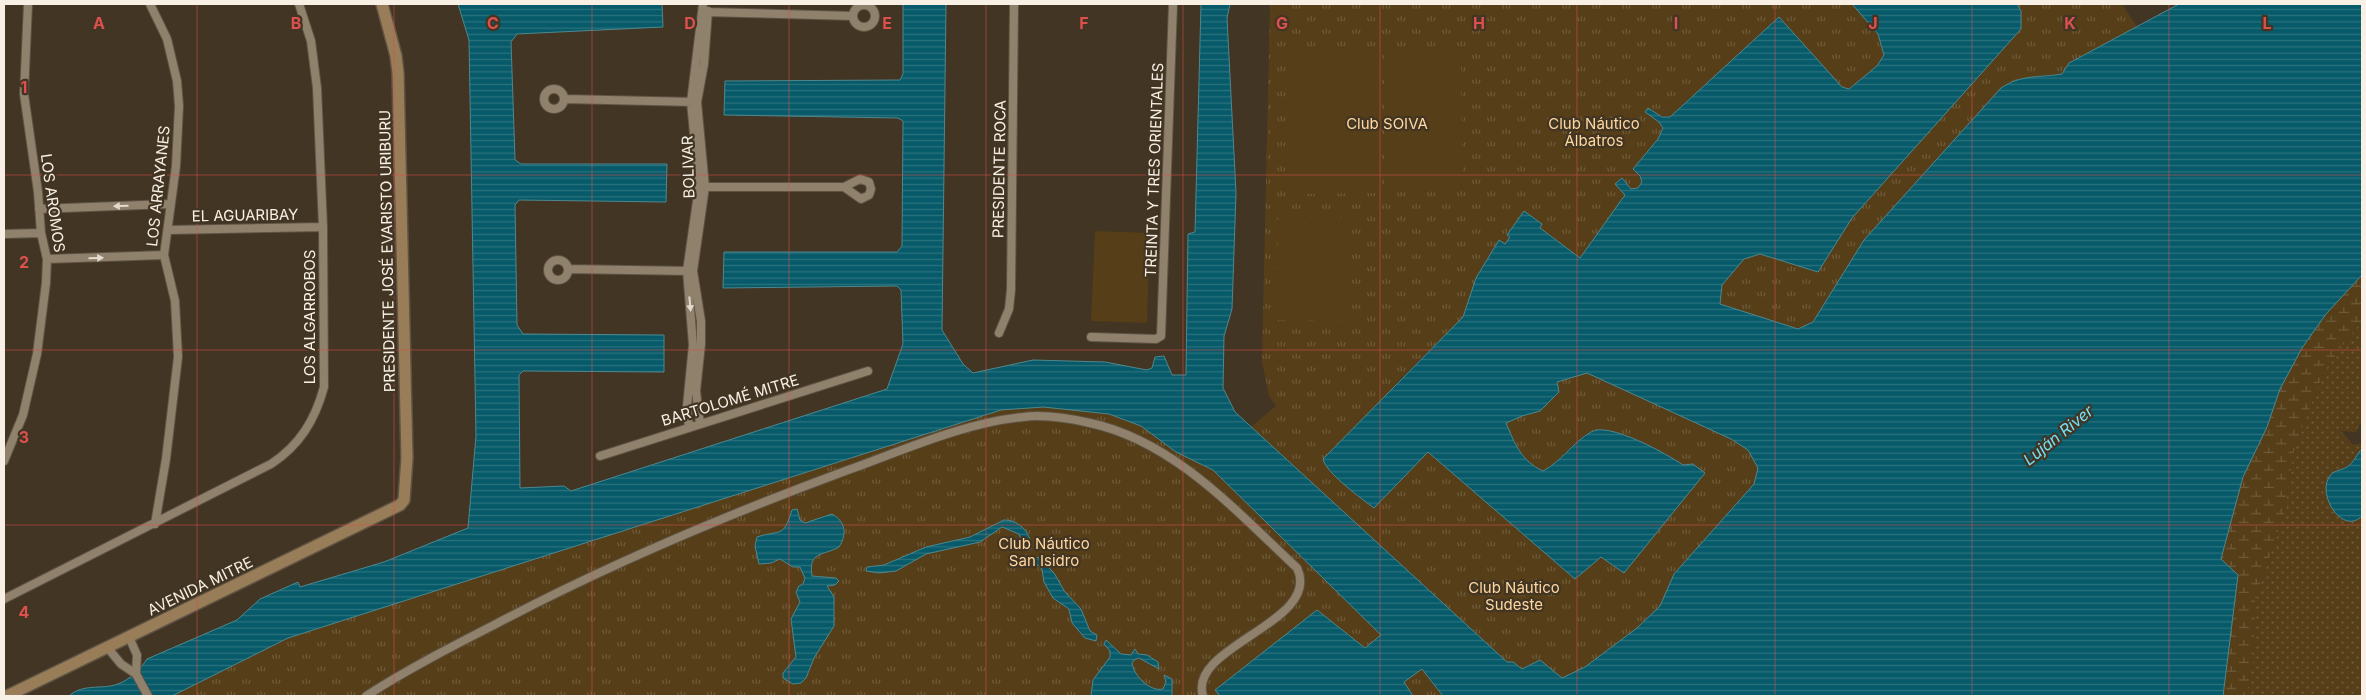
<svg xmlns="http://www.w3.org/2000/svg" width="2366" height="700" font-family="Inter,sans-serif">
<style>
.grass{fill:url(#grass-dots)}
.wetland{fill:url(#wetland-marsh)}
.park{fill:url(#park-tufts)}
.pitch{fill:#563e18}
.water{fill:url(#water-rules);stroke:#4f878e}
.lines{fill:none;stroke-linecap:round;stroke-linejoin:round}
.street-casing{stroke:#5e5444;stroke-width:10}
.secondary-casing{stroke:#5e5444;stroke-width:14}
.street{stroke:#90816d;stroke-width:8}
.secondary{stroke:#997d58;stroke-width:11}
.oneway{fill:#e3dacd}
.grid{fill:none;stroke:#dd504e;stroke-width:1;stroke-opacity:0.55}
.labels{text-anchor:middle;dominant-baseline:central;stroke-width:4.5;stroke-linejoin:round;paint-order:stroke}
.park-label{font-size:15px;fill:#ffd8a1;stroke:#423523}
.street-label{font-size:15px;fill:#f8f0e5;stroke:#423523}
.water-label{font-size:16px;font-style:italic;fill:#75e0f8;stroke:#423523}
.grid-label{font-size:16px;text-anchor:middle;font-weight:bold;fill:#dd504e;stroke:#423523;stroke-width:4.5;stroke-linejoin:round;paint-order:stroke}
</style>
<defs>
<pattern id="grass-dots" width="8" height="8" patternUnits="userSpaceOnUse" patternTransform="scale(1.25)"><rect width="8" height="8" fill="#563e18"/><path d="M2 2h.1M6 6h.1" fill="none" stroke="#6f5a39" stroke-width="1.8" stroke-linecap="round"/></pattern>
<pattern id="wetland-marsh" width="20" height="14" patternUnits="userSpaceOnUse" patternTransform="scale(1.25)"><rect width="20" height="14" fill="#563e18"/><path d="M1 5h8M5 5V1M11 12h8M15 12V8" fill="none" stroke="#6f5a39"/></pattern>
<pattern id="park-tufts" width="24" height="20" patternUnits="userSpaceOnUse" patternTransform="scale(1.25)"><rect width="24" height="20" fill="#563e18"/><path d="M3 7l-1-3M5 7V3M7 7l1-3M15 17l-1-3M17 17v-4M19 17l1-3" fill="none" stroke="#6f5a39"/></pattern>
<pattern id="water-rules" width="6" height="5" patternUnits="userSpaceOnUse" patternTransform="scale(1.25)"><rect width="6" height="5" fill="#075a69"/><path d="M0 2.5h6" fill="none" stroke="#2c727e"/></pattern>
</defs>
<rect width="100%" height="100%" fill="#423523"/>
<path class="grass" d="M2362 320V420L2356 432 2341 431 2353 445 2362 443C2362 453 2351 466 2341 469L2361 518 2362 516V696H2246L2254 656 2255 600 2284 514 2294 450 2324 371Z"/>
<path class="wetland" d="M2362 275V320L2324 371 2294 450 2284 514 2255 600 2254 656 2246 696H2223L2238 575 2221 559 2243 477 2267 427 2280 389 2302 348 2326 314Z"/>
<path class="park" d="M1270 4H1852L1878 34 1884 55 1877 66 1849 89 1842 88 1691 96 1670 117 1645 112 1659 121 1663 128 1658 139 1633 169 1642 182 1638 188 1631 189 1622 178 1615 183 1626 195 1580 259 1539 228 1542 224 1507 236 1510 237 1505 244 1499 240 1476 278 1463 317 1397 382 1342 481 1374 508 1428 452 1575 578 1602 557 1624 573 1683 465C1666 454 1610 422 1590 432 1572 441 1561 462 1543 471 1521 461 1515 444 1506 423L1522 416 1541 411 1557 382 1587 372 1731 439 1748 450 1758 468 1754 484 1674 574 1660 606 1637 628 1585 667 1562 679 1540 660 1522 669 1513 662H1507L1251 427 1276 406 1269 396 1262 361Z
M2017 4H2122L2137 27 2069 63 2062 74 2035 76 1864 240 1813 322 1798 329 1719 304 1722 285 1744 259 1760 254 1818 272 1852 218 2021 29V11Z
M1043 407 1109 414 1141 426 1176 452 1213 470 1381 635 1422 669 1442 696H172L288 638 1001 410Z"/>
<path class="pitch" d="M1379 47 1380 193 1291 194V48Z
M1461 47 1462 191 1384 192V48Z
M1278 216 1347 217 1345 321 1277 320Z
M1095 231 1150 233 1147 323 1091 321Z"/>
<path class="water" d="M458 4H662L663 27 517 34 511 42 515 160 521 164H667L666 202 519 200 515 205 517 325 523 334 664 335V372L523 371 519 375 520 488 564 486 571 491 887 389 903 344 901 290 897 286 723 288 724 252H897L902 246 903 121 898 118 724 115 725 81 900 80 903 74V4H946L942 330 963 364 973 373 1033 360 1105 362 1147 370 1152 368 1155 357 1164 356 1172 375H1186L1188 234 1195 232 1201 4H1230L1227 18 1236 193 1232 309 1224 336 1223 388 1235 412 1507 662H1513L1522 669 1540 660 1562 678 1585 667 1637 628 1660 606 1674 574 1754 484 1758 468 1748 450 1731 439 1587 373 1557 382 1559 392 1540 411 1522 416 1506 423C1515 444 1521 461 1543 471 1561 462 1573 442 1591 432 1608 421 1667 454 1683 465L1693 464 1705 473 1624 573 1601 557 1575 579 1428 452 1374 508C1362 499 1326 473 1323 459L1463 317 1476 278 1499 240 1505 244 1510 237 1507 235 1524 211 1542 224 1540 228 1580 258 1625 195 1615 184 1622 178 1631 189 1638 188 1642 182 1640 176 1633 169 1658 139 1663 128 1659 122 1645 112 1648 108 1662 117H1670L1779 17 1842 87 1849 89 1877 66 1884 55 1878 34 1852 4H2017L2021 11V29L1852 218 1818 272 1760 254 1744 259 1722 285 1720 304 1798 329 1813 322 1864 240 2001 88C2022 74 2038 78 2062 74L2069 63 2179 4H2362V275L2326 314 2302 348 2280 389 2267 427 2243 477 2221 559 2238 575 2223 696H1443L1422 669 1404 682 1413 696H1220L1215 690 1317 610 1365 648 1381 635 1213 470 1176 452 1141 426 1109 414 1043 407 1001 410 288 638 172 696H69C83 683 102 690 118 684 129 680 141 669 147 659L237 620 260 599 298 582 300 587 384 562 468 528 476 436 469 40Z
M2362 449V516C2343 535 2319 498 2328 479 2332 470 2340 471 2347 467 2354 463 2357 453 2362 449Z
M797 509 800 520 805 523 832 514C846 522 847 534 839 547 823 556 808 551 812 576L836 578 839 581 835 585 827 586 834 597V626L814 658 806 678 801 683 793 684 783 678V673L796 657 791 619 800 602 796 592 799 586 803 584 805 578 800 567H793L780 559 771 563 759 564 755 546 757 537C781 529 783 539 792 510Z
M1004 520C1020 520 1032 534 1031 549L1028 551 1025 549 1019 534 1002 527 980 542 926 554 896 571 879 573 866 571 867 567 884 565 926 547 970 537Z
M1038 557 1054 573 1065 592 1081 609 1090 631 1097 635 1096 641 1085 638 1072 623 1069 609 1053 598 1044 582 1042 569 1033 561Z
M1106 640 1121 654 1131 655 1135 649 1138 654 1147 655 1158 662 1159 669 1139 658 1134 660 1132 663C1134 676 1150 692 1163 689L1166 682 1164 675 1172 679V696H1091L1093 680 1110 657V651L1104 644Z"/>
<g class="lines">
<g class="street-casing">
<path id="street" d="M150 4 167 39 177 81 179 106 176 166 164 255 175 301 178 357 166 459 155 524
M853 16a11 11 0 1 1 22 0a11 11 0 1 1-22 0Z
M705 12 853 16
M544 99a10 10 0 1 1 20 0a10 10 0 1 1-20 0Z
M564 99 695 102
M701 187H844L860 179 869 182 871 189 869 195 861 199 844 187
M39 209 169 204
M168 230 323 227
M4 234 41 233
M47 259 164 255
M548 270a10 10 0 1 1 20 0a10 10 0 1 1-20 0Z
M568 269 691 271
M999 333 1009 309 1011 290 1014 4
M1091 337 1156 339 1161 336 1173 4
M700 424 696 391 701 344V321L693 271 705 187 697 102 704 64 708 11
M689 428 687 406 693 345 687 271 699 187 691 102 703 4
M600 456 868 371
M4 461 23 415 37 354 46 283 47 259 41 233 38 192 24 94 28 4
M4 599 271 464C300 445 315 420 324 387L323 227 317 88 311 41 299 4
M129 637 137 655 136 674 148 696
M107 647 121 664 136 674
M366 696C406 670 451 647 494 625 609 564 726 515 848 470 904 450 963 423 1023 417 1045 414 1068 418 1090 423 1174 441 1237 512 1297 568 1323 622 1187 646 1203 696"/>
</g>
<g class="secondary-casing">
<path id="secondary" d="M7 696 400 505 404 500 407 458 398 73 396 56 382 4"/>
</g>
<use href="#street" class="street"/>
<use href="#secondary" class="secondary"/>
</g>
<defs><path id="oneway-solid" d="M-6-.8H1V-3.2L6.5 0L1 3.2V.8H-6Z" transform="scale(1.25)"/></defs>
<g class="oneway">
<use href="#oneway-solid" transform="translate(121 206) rotate(178)"/>
<use href="#oneway-solid" transform="translate(96 258) rotate(-2)"/>
<use href="#oneway-solid" transform="translate(690 304) rotate(85)"/>
</g>
<path class="grid" d="M197 4V696M394 4V696M592 4V696M789 4V696M986 4V696M1183 4V696M1380 4V696M1577 4V696M1775 4V696M1972 4V696M2169 4V696M4 175H2362M4 350H2362M4 525H2362"/>
<g class="labels">
<g class="park-label">
<text x="1387" y="123">Club SOIVA</text>
<text x="1594" y="123">Club Náutico<tspan x="1594" dy="17">Álbatros</tspan></text>
<text x="1044" y="543">Club Náutico<tspan x="1044" dy="17">San Isidro</tspan></text>
<text x="1514" y="587">Club Náutico<tspan x="1514" dy="17">Sudeste</tspan></text>
</g>
<g class="street-label">
<text transform="translate(688 167) rotate(-92)">BOLIVAR</text>
<text transform="translate(999 169) rotate(-89)">PRESIDENTE ROCA</text>
<text transform="translate(1154 170) rotate(-88)">TREINTA Y TRES ORIENTALES</text>
<text transform="translate(158 186) rotate(-84)">LOS ARRAYANES</text>
<text transform="translate(53 203) rotate(82)">LOS AROMOS</text>
<text transform="translate(245 215) rotate(-1)">EL AGUARIBAY</text>
<text transform="translate(387 251) rotate(-91)">PRESIDENTE JOSÉ EVARISTO URIBURU</text>
<text transform="translate(309 317) rotate(-90)">LOS ALGARROBOS</text>
<text transform="translate(730 400) rotate(-17)">BARTOLOMÉ MITRE</text>
<text transform="translate(200 586) rotate(-26)">AVENIDA MITRE</text>
</g>
<g class="water-label">
<text transform="translate(2058 435) rotate(-39)">Luján River</text>
</g>
</g>
<g class="grid-label">
<text x="99" y="29">A</text>
<text x="296" y="29">B</text>
<text x="493" y="29">C</text>
<text x="690" y="29">D</text>
<text x="887" y="29">E</text>
<text x="1084" y="29">F</text>
<text x="1282" y="29">G</text>
<text x="1479" y="29">H</text>
<text x="1676" y="29">I</text>
<text x="1873" y="29">J</text>
<text x="2070" y="29">K</text>
<text x="2267" y="29">L</text>
<text x="24" y="93">1</text>
<text x="24" y="268">2</text>
<text x="24" y="443">3</text>
<text x="24" y="618">4</text>
</g>
<rect width="2366" height="700" fill="none" stroke="#f8f0e5" stroke-width="10"/>
</svg>
